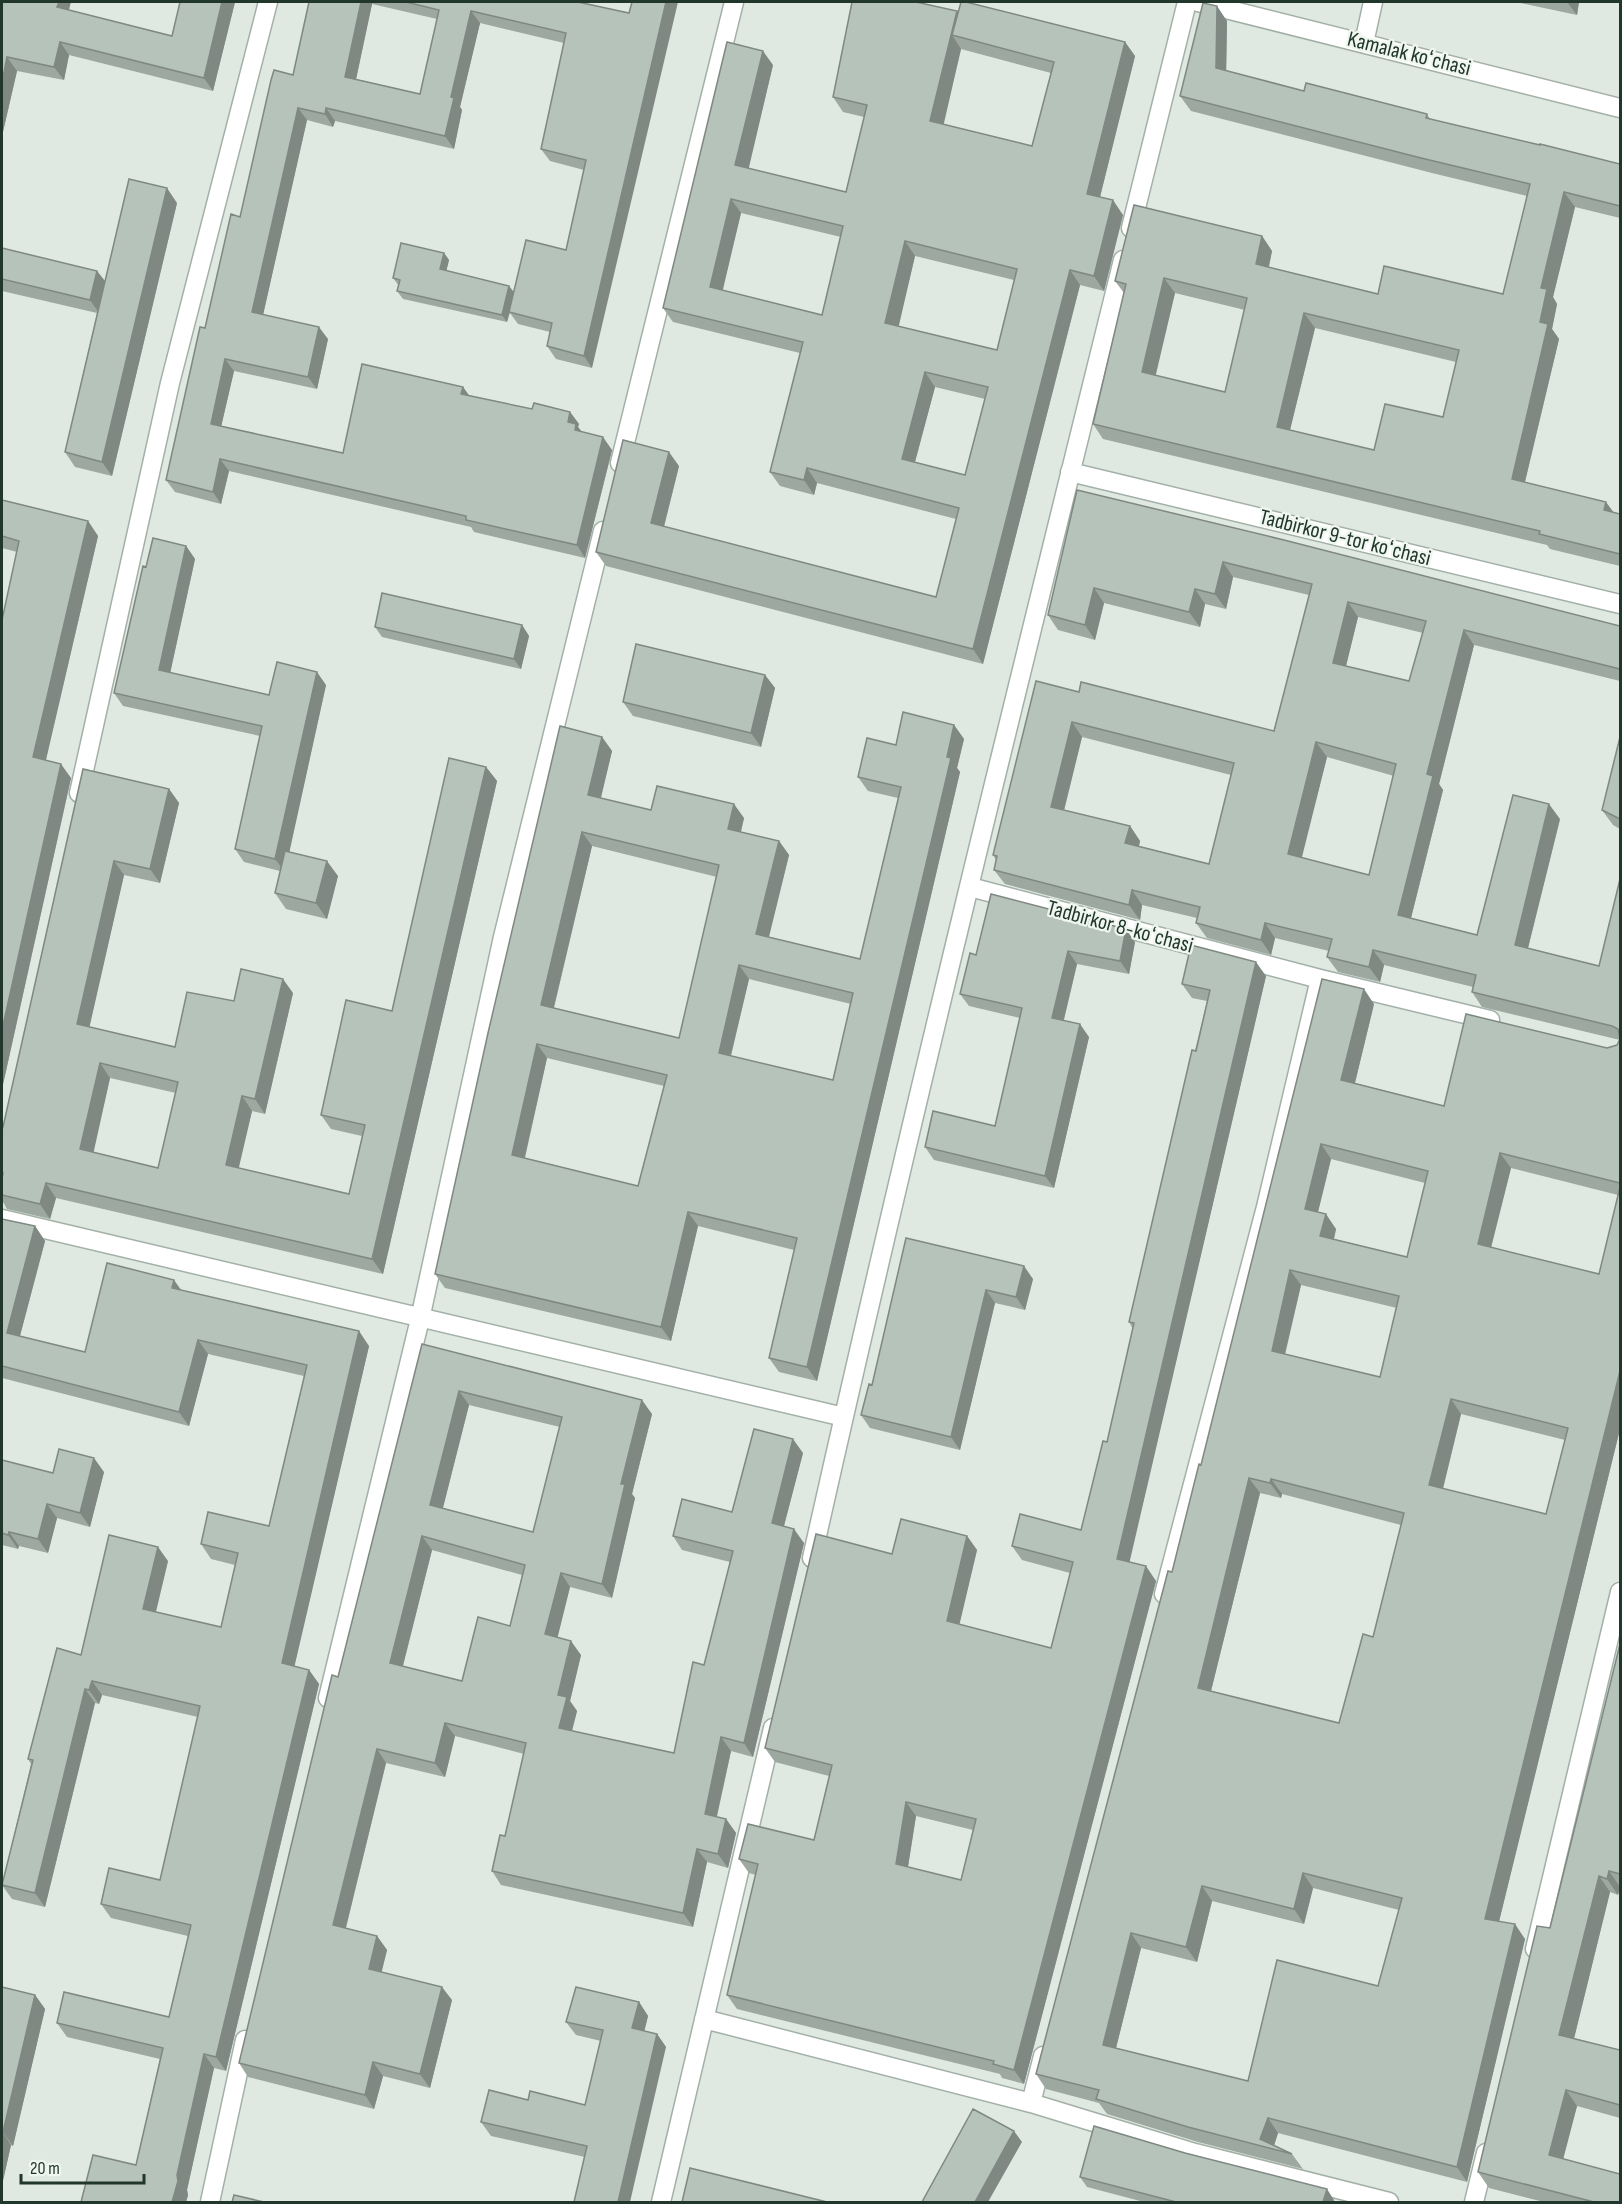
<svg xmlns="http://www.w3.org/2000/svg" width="1622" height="2204" font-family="'Sofia Sans Condensed',sans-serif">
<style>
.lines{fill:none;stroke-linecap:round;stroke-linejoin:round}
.minor-casing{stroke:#a3b0a7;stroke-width:21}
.minor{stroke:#fff;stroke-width:18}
.wall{fill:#9ca8a0;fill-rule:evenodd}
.shaded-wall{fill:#7f8882}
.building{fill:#b5c3ba;stroke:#7f8882;stroke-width:1.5;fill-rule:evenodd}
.labels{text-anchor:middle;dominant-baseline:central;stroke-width:4.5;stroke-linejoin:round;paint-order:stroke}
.street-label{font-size:22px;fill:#22372b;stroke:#eff6f0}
</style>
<rect width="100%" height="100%" fill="#dfe9e2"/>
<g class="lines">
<g class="minor-casing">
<path id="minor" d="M1198 2 1620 108
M1364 43 1373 2
M1131 228 1187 2
M620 463 734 2
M1070 472 1620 604
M79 793 170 383 268 2
M970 887 1320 979 1490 1020
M2 1219 844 1417
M812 1558C909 1124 1016 692 1123 260
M1164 1594 1266 1207 1320 979
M328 1698 420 1319 503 937 603 531
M1535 1949 1620 1592
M704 2019 1031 2103 1195 2153 1389 2202
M1031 2103 1043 2056
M210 2202 245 2040
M661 2202 773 1728
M1474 2202 1486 2153"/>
</g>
<use href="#minor" class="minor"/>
</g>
<path class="wall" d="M2 2 69 10 172 36 180 2H235L213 91 69 55 64 80 17 71 2 136Z
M309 2H578L629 13 592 368 556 359 547 346 550 332 518 324 510 313 507 322 403 299 397 291 399 286 393 278 444 253 449 260 446 271 509 286 514 292 566 250 584 170 550 161 541 149 564 43 480 23 460 107 462 110 454 149 335 121 333 127 307 120 263 315 328 339 317 389 234 371 221 426 343 453 463 387 469 395 532 409 570 412 579 424 578 427 582 432 612 450 585 558 474 532 471 527 229 471 221 504 175 492 166 480 205 328 240 217 293 75ZM372 4 437 19 420 94 356 79Z
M1516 2H1579L1577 15Z
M958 12 1125 42 1135 56 1100 197 1123 215 1104 291 1080 285 983 664 606 566 596 552 679 466 664 527 936 597 956 519 817 483 814 495 780 486 770 472 800 353 673 322 663 308 773 65 748 168 846 192 864 117 843 112 833 97ZM961 49 1051 73 1032 146 943 124ZM741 213 841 237 822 315 722 290ZM915 256 1014 280 997 350 898 326ZM935 387 985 399 965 475 915 462Z
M1227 21 1226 71 1304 91 1427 114 1430 119 1620 164V218L1575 207 1553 297 1557 304 1552 329 1559 339 1525 482 1620 514V566L1550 549 1547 545 1103 439 1093 424 1124 293 1115 281 1262 236 1272 251 1269 267 1378 294H1503L1527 196 1432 173 1191 111 1180 96ZM1175 293 1245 310 1225 392 1155 375ZM1315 328 1456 362 1443 417 1374 450 1290 430Z
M177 203 112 476 75 467 65 452 97 313 2 291V248L97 271 105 281Z
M1077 490 1620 626V681L1474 645 1439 784 1443 790 1411 918 1477 935 1560 819 1528 948 1599 966 1620 879V1429L1499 1921 1525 1939 1467 2182 1278 2133 1274 2145 1292 2154 1303 2169 1198 2142 1107 2114 1099 2103 1046 2089 1036 2074 1201 1465 1374 1004 1355 1083 1444 1106 1607 1048 1617 1045 1620 1040 1482 1007 1472 992 1473 987 1384 965 1380 982 1338 972 1327 957 1329 951 1275 938 1271 955 1207 938 1196 923 1197 918 1142 905 1140 920 1005 884 994 870 996 860 993 855 1079 692 1274 731 1309 595 1233 577 1226 609 1205 604 1200 627 1104 603 1095 640 1058 630 1048 615ZM1358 617 1423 633 1409 681 1346 666ZM1082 737 1231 775 1209 864 1139 846 1140 841 1130 826 1064 811ZM1327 757 1394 776 1369 875 1301 858ZM1331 1159 1425 1183 1407 1257 1334 1239 1336 1229 1318 1212ZM1511 1168 1618 1195 1599 1274 1491 1248ZM1301 1285 1397 1308 1380 1377 1285 1355ZM1461 1414 1565 1440 1546 1514 1443 1489ZM1260 1493 1281 1498 1282 1494 1401 1525 1373 1637 1339 1723 1211 1691ZM1313 1888 1399 1910 1378 1986 1248 2081 1116 2048 1141 1948 1197 1962 1212 1901 1304 1924Z
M2 500 88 521 98 536 46 760 71 778 2 1089V620L17 552 2 548Z
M186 546 195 559 170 673 269 695 326 685 289 852 338 876 327 919 286 909 275 893 280 871 244 862 235 849 260 736 123 706 114 693 146 567Z
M522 625 529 636 521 669 382 637 375 627Z
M765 675 775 688 761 747 633 716 623 702Z
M954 725 964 739 957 768 960 772 817 1381 779 1372 769 1358 794 1250 698 1226 671 1341 445 1288 435 1274 602 737 612 751 601 798 651 810 744 818 741 832 779 841 789 855 769 937 860 959 898 798 868 791 858 777 896 745ZM592 846 717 877 679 1038 554 1008ZM749 979 851 1004 833 1080 731 1056ZM547 1058 664 1086 638 1186 525 1158Z
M1620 737V829L1613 825 1602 810Z
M486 767 497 781 383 1274 56 1198 50 1219 7 1209 2 1200V1129L3 1127 83 769 169 789 179 803 160 883 124 875 89 1027 175 1047 234 1001 293 993 265 1114 252 1111 238 1168 349 1194 362 1136 331 1129 321 1115 392 1011ZM110 1078 176 1093 158 1168 93 1152Z
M1135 942 1129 974 1077 964 1064 1020 1089 1037 1054 1188 934 1160 925 1147 995 1126 1020 1018 969 1006 960 994 976 955Z
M1266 976 1129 1562 1156 1581 1024 2084 1002 2078 1000 2074 737 2009 727 1995 756 1875 749 1873 739 1859 814 1840 829 1776 775 1762 765 1748 892 1554 967 1536 977 1550 959 1624 1051 1648 1070 1573 1022 1560 1012 1546 1081 1530 1107 1442 1133 1329 1129 1322 1207 1001 1192 998 1182 984ZM916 1816 973 1830 961 1880 908 1867Z
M2 1219 35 1226 45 1241 20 1336 85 1352 180 1290 369 1346 294 1666 309 1670 319 1684 226 2071 214 2068 187 2190 188 2195 186 2202H81L136 2165 160 2059 67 2037 57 2023 169 2017 188 1936 111 1918 101 1904 160 1880 198 1717 102 1695 99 1704 95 1703 45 1907 12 1899 2 1885 31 1764 28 1759 81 1655 168 1561 156 1612 221 1627 235 1565 211 1559 201 1544 269 1526 304 1376 208 1354 189 1426 2 1378Z
M906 1238 1033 1279 1025 1310 995 1303 960 1450 870 1428 861 1415 872 1385Z
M422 1344 652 1414 632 1494 635 1498 612 1598 570 1587 557 1637 581 1655 570 1701 577 1711 572 1731 674 1753 704 1665 730 1562 682 1550 673 1536 732 1512 803 1453 784 1526 804 1543 753 1757 731 1751 717 1817 726 1819 736 1833 728 1868 707 1862 693 1927 501 1885 492 1871 505 1836 524 1754 455 1736 445 1777 386 1763 346 1928 377 1936 387 1950 381 1972 452 2000 430 2088 383 2076 374 2109 248 2077 239 2063 338 1677ZM469 1405 560 1427 533 1532 443 1508ZM432 1550 522 1575 510 1626 462 1681 403 1666Z
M2 1460 53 1473 104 1472 90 1527 57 1518 48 1553 19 1546 18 1549 2 1545Z
M1620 1644V1887L1618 1895 1610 1892 1574 2038 1620 2050V2118L1577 2106 1563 2159 1620 2202H1544L1489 2188 1478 2172 1550 1928Z
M2 1987 35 1995 45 2009 13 2146 11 2145 2 2185Z
M639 2002 648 2016 644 2031 657 2034 666 2047 585 2157 491 2136 481 2122 528 2100 585 2105 601 2041 576 2035 566 2022Z
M1080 2177 1334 2200 1333 2202H1144L1087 2187Z"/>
<path class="shaded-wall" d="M59 2H71L66 21 57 7Z
M222 2H235L213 91 204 78Z
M361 2H371L372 4 354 89 345 77Z
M666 2H678L592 368 584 356Z
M1567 2H1579L1577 15Z
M1217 6 1227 21 1226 83 1216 68Z
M471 11 480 23 460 107 462 110 454 149 445 136 451 97Z
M957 11 967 26 952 35 961 49 941 136 930 121Z
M60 42 69 55 64 80 54 67Z
M1125 42 1135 56 1097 209 1087 194Z
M763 51 773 65 746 180 735 165Z
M7 57 17 71 2 136V83Z
M298 108 307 120 261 324 252 312Z
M326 108 335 121 333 127 325 114Z
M167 188 177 203 112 476 102 462Z
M1564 192 1575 207 1553 297 1557 304 1552 329 1559 339 1522 494 1512 479 1540 322 1541 288Z
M731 199 741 213 720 302 710 287Z
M1113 200 1123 215 1104 291 1094 276Z
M1262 236 1272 251 1266 279 1256 264Z
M905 241 915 256 896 338 885 323Z
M444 253 449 260 445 277 440 269Z
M1070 270 1080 285 983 664 973 649Z
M97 271 107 284 100 314 90 300Z
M1164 278 1175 293 1153 387 1142 372Z
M509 286 514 293 507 322 502 315Z
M1304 313 1315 328 1287 442 1277 427Z
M319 327 328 339 317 389 308 377Z
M225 359 234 371 219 436 211 424Z
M925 372 935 387 912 473 902 459Z
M463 387 472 400 461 394Z
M570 412 579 424 578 427 585 436 583 442 568 422Z
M603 437 612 450 585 558 577 545Z
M669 452 679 466 661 538 651 523Z
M220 459 229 471 221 504 213 492Z
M807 468 817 483 814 495 804 480Z
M1606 502 1617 517 1604 510Z
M88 521 98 536 43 772 33 757Z
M186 546 195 559 168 683 159 670Z
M1223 562 1233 577 1226 609 1215 594Z
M1094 588 1104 603 1095 640 1085 625Z
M1195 589 1205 604 1200 627 1189 612Z
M1348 602 1358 617 1343 678 1333 663Z
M522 625 529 636 521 669 514 659Z
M1464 630 1474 645 1439 784 1443 790 1408 930 1398 915 1427 774Z
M317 672 326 685 285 872 275 859Z
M765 675 775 688 761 747 751 733Z
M1072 722 1082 737 1061 822 1051 807Z
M954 725 964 739 957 768 960 772 817 1381 807 1367Z
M602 737 612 751 598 809 588 795Z
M1316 742 1327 757 1299 869 1288 854Z
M61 764 71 778 2 1089V1030Z
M486 767 497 781 383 1274 372 1259Z
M169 789 179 803 160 883 150 869Z
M734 804 744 818 738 843 728 829Z
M1549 804 1560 819 1525 960 1515 945Z
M1130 826 1140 841 1136 858 1125 843Z
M582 832 592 846 551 1019 541 1005Z
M779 841 789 855 766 948 756 934Z
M114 861 124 875 87 1038 77 1024Z
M327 861 338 876 327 919 316 903Z
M1132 890 1142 905 1140 920 1129 905Z
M1265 923 1275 938 1271 955 1261 940Z
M1126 929 1135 942 1129 974 1120 961Z
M1373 950 1384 965 1380 982 1369 967Z
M1068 951 1077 964 1061 1031 1052 1018Z
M1256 962 1266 976 1127 1573 1117 1559Z
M739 965 749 979 728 1067 719 1053Z
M283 979 293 993 265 1114 255 1099Z
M1364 989 1374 1004 1352 1095 1341 1080Z
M1080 1024 1089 1037 1054 1188 1045 1176Z
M537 1044 547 1058 522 1169 512 1155Z
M100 1063 110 1078 91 1164 80 1149Z
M242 1096 252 1111 236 1180 226 1165Z
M1321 1144 1331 1159 1315 1224 1305 1209Z
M1500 1153 1511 1168 1488 1259 1478 1244Z
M46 1183 56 1198 50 1219 40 1204Z
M688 1212 698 1226 671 1341 661 1327Z
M1326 1214 1336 1229 1331 1251 1320 1236Z
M35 1226 45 1241 17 1347 7 1333Z
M1024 1266 1033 1279 1025 1310 1016 1297Z
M1290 1270 1301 1285 1282 1366 1272 1351Z
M174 1280 184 1294 172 1288Z
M986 1290 995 1303 960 1450 951 1437Z
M359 1331 369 1346 292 1677 282 1663Z
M198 1340 208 1354 189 1426 179 1412Z
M1620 1371V1429L1496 1934 1485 1919Z
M459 1391 469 1405 440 1519 430 1505Z
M1451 1399 1461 1414 1440 1500 1429 1485Z
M642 1400 652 1414 632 1494 635 1498 612 1598 602 1584 621 1484Z
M793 1439 803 1453 781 1537 772 1523Z
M94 1458 104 1472 90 1527 80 1513Z
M1249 1478 1260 1493 1208 1703 1198 1688Z
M1271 1479 1282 1494 1281 1498 1270 1483Z
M47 1504 57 1518 48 1553 38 1539Z
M794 1529 804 1543 753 1757 744 1743Z
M9 1532 19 1546 18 1549 8 1535Z
M422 1536 432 1550 400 1677 390 1663Z
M967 1536 977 1550 957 1635 947 1621Z
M158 1547 168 1561 153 1623 143 1609Z
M1146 1566 1156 1581 1024 2084 1014 2070Z
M561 1573 570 1587 555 1648 545 1634Z
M571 1641 581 1655 570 1701 577 1711 569 1742 559 1728 558 1695Z
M309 1670 319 1684 226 2071 216 2057Z
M92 1681 102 1695 99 1704 89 1690Z
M85 1689 95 1703 45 1907 35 1893Z
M445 1723 455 1736 445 1777 435 1763Z
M721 1737 731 1751 714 1828 705 1814Z
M377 1749 386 1763 343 1939 333 1925Z
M906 1802 916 1816 906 1879 896 1864Z
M726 1819 736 1833 728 1868 718 1854Z
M697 1849 707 1862 693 1927 683 1913Z
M1609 1871 1620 1887 1618 1895 1607 1879Z
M1303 1873 1313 1888 1304 1924 1294 1909Z
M1599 1876 1610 1892 1571 2051 1559 2035Z
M1202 1886 1212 1901 1197 1962 1186 1947Z
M1515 1924 1525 1939 1467 2182 1457 2167Z
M1131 1933 1141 1948 1113 2060 1103 2045Z
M377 1936 387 1950 379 1983 369 1969Z
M442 1987 452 2000 430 2088 420 2074Z
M35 1995 45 2009 13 2146 3 2132Z
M639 2002 648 2016 642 2041 632 2028Z
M657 2034 666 2047 630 2202H618Z
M204 2054 214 2068 187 2190 188 2195 186 2202H172L177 2175Z
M373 2062 383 2076 374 2109 365 2095Z
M1566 2090 1577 2106 1560 2171 1549 2155Z
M1268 2118 1278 2133 1273 2149 1260 2139Z
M2 2131 11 2145 2 2185Z
M1014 2131 1022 2142 988 2202H975Z
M1327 2189 1334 2200 1333 2202H1323Z"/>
<path class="building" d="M2 2H59L57 7 172 36 180 2H222L204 78 60 42 54 67 7 57 2 83Z
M309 2H361L345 77 420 94 439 10 406 2H578L629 13 632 2H666L584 356 547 346 552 323 509 312 526 240 566 250 586 160 541 149 566 33 471 11 451 97 454 98 445 136 326 108 325 114 298 108 252 312 319 327 308 377 225 359 211 424 343 453 362 364 463 387 461 394 532 409 534 403 570 412 568 422 576 424 575 430 603 437 577 545 466 520V516L220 459 213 492 166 480 200 327 205 328 231 214 240 217 271 80 274 70 293 75Z
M852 2H916L957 11 930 121 1032 146 1054 62 952 35 961 2H966L1125 42 1087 194 1113 200 1094 276 1070 270 973 649 596 552 623 440 669 452 651 523 936 597 959 508 807 468 804 480 770 472 803 342 663 308 727 42 763 51 735 165 846 192 867 105 833 97ZM731 199 843 226 822 315 710 287ZM905 241 1017 269 997 350 885 323ZM925 372 988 387 965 475 902 459Z
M1203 3 1217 6 1216 68 1304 91 1306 83 1427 114 1426 118 1540 145V144L1620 164V206L1564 192 1541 288 1547 289 1540 322 1548 324 1512 479 1606 502 1604 510 1620 514V554L1539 534 1540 531 1093 424 1126 284 1115 281 1134 205 1262 236 1256 264 1378 294 1384 266 1503 294 1530 184 1421 158 1180 96ZM1164 278 1247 298 1225 392 1142 372ZM1304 313 1459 350 1443 417 1385 404 1374 450 1277 427Z
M129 179 167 188 102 462 65 452Z
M401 243 444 253 440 269 509 286 502 315 397 291 400 280 393 278Z
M2 248 97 271 90 300 2 279Z
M1077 490 1284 540 1620 626V669L1464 630 1427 774 1433 776 1398 915 1477 935 1513 795 1549 804 1515 945 1599 966 1620 879V1039L1618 1029 1612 1026 1472 992 1476 975 1373 950 1369 967 1327 957 1332 939 1265 923 1261 940 1196 923 1200 907 1132 890 1129 905 994 870 997 856 993 855 1036 681 1079 692 1081 682 1274 731 1312 584 1223 562 1215 594 1195 589 1189 612 1094 588 1085 625 1048 615ZM1348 602 1426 621 1409 681 1333 663ZM1072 722 1234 763 1209 864 1125 843 1130 826 1051 807ZM1316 742 1396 764 1369 875 1288 854Z
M2 500 88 521 33 757 61 764 2 1030V620L19 541 2 536Z
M153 538 186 546 159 670 269 695 277 662 317 672 275 859 235 849 262 726 114 693 143 566 146 567Z
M382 593 522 625 514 659 375 627Z
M636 644 765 675 751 733 623 702Z
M903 712 954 725 947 757 951 758 807 1367 769 1358 797 1238 688 1212 661 1327 435 1274 488 1033 560 726 602 737 588 795 651 810 657 786 734 804 728 829 779 841 756 934 860 959 901 787 858 777 867 738 896 745ZM582 832 719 865 679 1038 541 1005ZM739 965 853 993 833 1080 719 1053ZM537 1044 667 1075 638 1186 512 1155Z
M1620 737V819L1602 810Z
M449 758 486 767 372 1259 46 1183 40 1204 2 1195V1178L3 1173 2 1172V1129L3 1127 83 769 169 789 150 869 114 861 77 1024 175 1047 187 992 234 1001 241 969 283 979 255 1099 242 1096 226 1165 349 1194 365 1125 321 1115 346 1000 392 1011ZM100 1063 178 1082 158 1168 80 1149Z
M285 851 327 861 316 903 275 893Z
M991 894 1126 929 1120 961 1068 951 1052 1018 1080 1024 1045 1176 925 1147 933 1111 995 1126 1022 1008 960 994 970 953 976 955Z
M1191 945 1256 962 1117 1559 1146 1566 1014 2070 993 2064 994 2061 727 1995 758 1864 739 1859 748 1824 814 1840 832 1765 765 1748 816 1534 892 1554 901 1519 967 1536 947 1621 1051 1648 1073 1562 1012 1546 1020 1514 1081 1530 1103 1441 1107 1442 1134 1323 1129 1322 1192 1050 1196 1051 1210 990 1182 984ZM906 1802 976 1819 961 1880 896 1864Z
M1322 979 1364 989 1341 1080 1444 1106 1466 1014 1607 1048 1617 1045 1620 1039V1183L1500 1153 1478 1244 1599 1274 1620 1187V1371L1485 1919 1515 1924 1457 2167 1268 2118 1260 2139 1292 2154 1188 2127 1096 2099 1099 2090 1036 2074 1168 1571 1172 1572 1199 1464 1201 1465ZM1321 1144 1428 1171 1407 1257 1320 1236 1326 1214 1305 1209ZM1290 1270 1399 1296 1380 1377 1272 1351ZM1451 1399 1568 1428 1546 1514 1429 1485ZM1249 1478 1270 1483 1271 1479 1404 1513 1373 1637 1363 1634 1339 1723 1198 1688ZM1303 1873 1402 1898 1378 1986 1277 1960 1248 2081 1103 2045 1131 1933 1186 1947 1202 1886 1294 1909Z
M2 1219 35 1226 7 1333 85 1352 107 1263 174 1280 172 1288 359 1331 282 1663 309 1670 216 2057 204 2054 177 2175 178 2181 172 2202H81L93 2155 136 2165 163 2048 57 2023 64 1992 169 2017 191 1925 101 1904 109 1868 160 1880 200 1706 92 1681 89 1690 85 1689 35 1893 2 1885 33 1760 28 1759 57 1648 81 1655 109 1535 158 1547 143 1609 221 1627 238 1553 201 1544 208 1512 269 1526 307 1365 198 1340 179 1412 2 1366Z
M906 1238 1024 1266 1016 1297 986 1290 951 1437 861 1415 869 1384 872 1385Z
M422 1344 642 1400 621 1484H625L602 1584 561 1573 545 1634 571 1641 558 1695 567 1697 559 1728 674 1753 693 1662 704 1665 733 1551 673 1536 682 1499 732 1512 754 1429 793 1439 772 1523 794 1529 744 1743 721 1737 705 1814 726 1819 718 1854 697 1849 683 1913 492 1871 500 1835 505 1836 526 1743 445 1723 435 1763 377 1749 333 1925 377 1936 369 1969 442 1987 420 2074 373 2062 365 2095 239 2063 332 1675 338 1677ZM459 1391 562 1417 533 1532 430 1505ZM422 1536 525 1565 510 1626 478 1617 462 1681 390 1663Z
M59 1449 94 1458 80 1513 47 1504 38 1539 9 1532 8 1535 2 1533V1460L53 1473Z
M1620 1644V1874L1609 1871 1607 1879 1599 1876 1559 2035 1620 2050V2105L1566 2090 1549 2155 1620 2174V2202H1594L1478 2172 1537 1926 1550 1928Z
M2 1987 35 1995 3 2132 2 2131Z
M576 1987 639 2002 632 2028 657 2034 618 2202H574L587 2146 481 2122 489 2090 528 2100 530 2091 585 2105 603 2030 566 2022Z
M973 2109 1014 2131 975 2202H922Z
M1094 2126 1185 2153 1327 2189 1323 2202H1176L1080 2177Z
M690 2168 827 2202H682Z
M234 2195 264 2202H232Z"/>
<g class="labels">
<g class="street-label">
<text transform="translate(1409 54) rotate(14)">Kamalak koʻchasi</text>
<text transform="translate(1345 538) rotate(14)">Tadbirkor 9-tor koʻchasi</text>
<text transform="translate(1120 927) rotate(15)">Tadbirkor 8-koʻchasi</text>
</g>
</g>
<rect width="1622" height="2204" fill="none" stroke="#22372b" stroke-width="6"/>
<path d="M21 2174v9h123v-9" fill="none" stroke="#22372b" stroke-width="3"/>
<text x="30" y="2174" font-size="18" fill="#22372b" stroke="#eff6f0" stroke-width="4.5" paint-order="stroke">20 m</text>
</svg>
